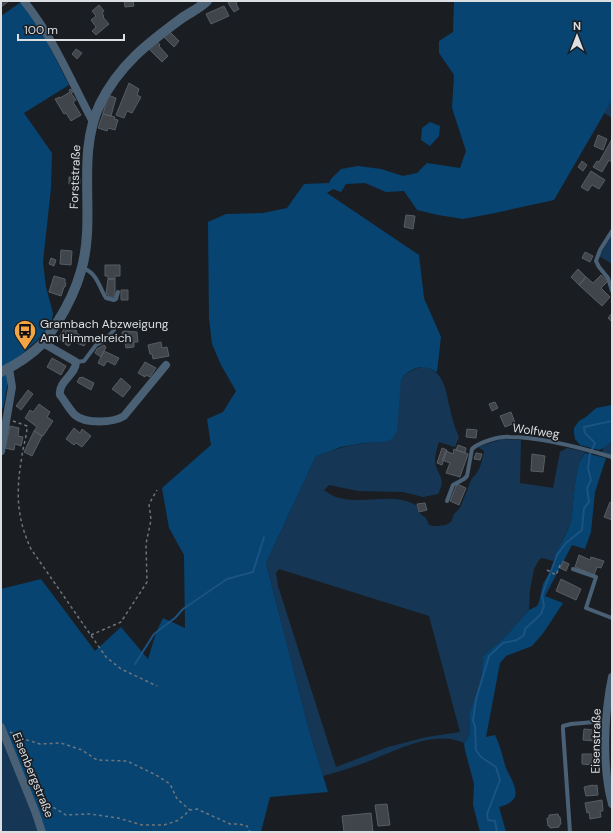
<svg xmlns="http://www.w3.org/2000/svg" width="613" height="833" font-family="'DM Sans',sans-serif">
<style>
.green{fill:#153755;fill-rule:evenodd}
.forest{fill:#074472}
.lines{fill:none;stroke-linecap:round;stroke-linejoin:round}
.stream{stroke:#1b5382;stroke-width:2}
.building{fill:#40454b;stroke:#575d63}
.path{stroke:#717579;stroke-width:1.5;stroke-dasharray:3 3;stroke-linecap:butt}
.service{stroke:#4a6075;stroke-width:4}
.minor{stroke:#4a6075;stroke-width:8}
.tertiary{stroke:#4a6075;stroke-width:10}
.labels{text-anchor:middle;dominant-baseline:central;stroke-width:3.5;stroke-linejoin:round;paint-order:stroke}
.street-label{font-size:12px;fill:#dbdfe2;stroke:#1a1e23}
.poi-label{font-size:12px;fill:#dbdfe2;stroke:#1a1e23;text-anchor:start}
</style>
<rect width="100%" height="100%" fill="#1a1e23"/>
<path class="green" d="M612 100V118L604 113Z
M612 235V264L599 256Z
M424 367C445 371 446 392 450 409 452 419 455 428 459 437L455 447 439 442C437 448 435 454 435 461 437 476 447 477 438 494L423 497 403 492 358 491 329 485 324 490C350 512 390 488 417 506L418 512 426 518 429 525 433 526H438L446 525 451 522 454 514 460 508 472 478C480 472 482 461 484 451L478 447 502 439 521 440 520 483 553 488 560 452 567 448 585 452 579 463 575 484 571 522 553 561 542 558 539 560 534 569 530 590 529 610 503 639 483 656 481 679 469 715 470 732 467 740 464 743C433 729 394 752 364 763 351 768 337 772 323 776L309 730 266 563 316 456C338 447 359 443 383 442L401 379C408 372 414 368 424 367ZM279 569 429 616 460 732 427 737 388 747 336 767 278 586 276 573Z
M612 441V455L602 453 603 449Z
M1 721 44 832H1Z"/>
<path class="forest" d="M454 1H612V100L554 200 490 214 463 219 438 215 417 210 404 191 386 192 365 183 346 184 341 192 333 189 327 193 419 255 424 298 441 337 437 372C422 364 413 366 401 379L397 431 392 439 383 442 364 443 341 447 316 456 266 563 309 730 328 792 270 797 261 832H44L1 721V589L41 579 95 651 121 627 148 659 156 633 163 618 185 628 184 555 169 528 162 488 211 445 207 419 223 412 236 391 221 365 212 344 209 318 208 222 226 214 263 213 287 208 304 184 329 183 331 179 341 169 358 166 381 169 403 176 417 173 427 163 460 168 466 151 452 108 454 75 439 53V41L453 32Z
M21 2 42 32 69 85 24 113 52 153 51 188 43 262 46 287 53 313 51 326 47 331 19 357 10 370 4 404 1 413V16Z
M430 122 440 126 439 136 430 146 421 140 422 128Z
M612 405V441L604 448 599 450 580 445 575 439 574 433V428L579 421 586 417 596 408Z
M585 453 606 458 595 492 591 532 585 549 572 545 545 596 563 603 544 632 532 646 506 656 500 663 486 737 495 735C500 745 502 754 505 765 508 775 518 786 515 797 512 803 505 805 499 807L506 832H480L473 805 474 784 465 750 464 743 467 740 470 732 469 715 481 679 483 656 503 639 521 619 529 610 537 606 539 602 543 584 553 567 555 555 565 536 571 522 575 484 579 463Z"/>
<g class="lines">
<path class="stream" d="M135 664 154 634 175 618 183 609 227 579 253 572 264 537
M497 832 495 821 488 820 487 814 500 780 496 767 481 757 476 750 475 726 473 721 476 699 489 656 503 643 517 640 524 635 525 629 541 614 544 606 542 595 557 555 566 543 582 530 584 508 589 502 587 488 591 480 588 468 590 454 595 443 585 433 584 427 612 421"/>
</g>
<path class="building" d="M1 1H9L1 7Z
M120 1H133L134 6 125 7 124 1Z
M231 1H236L237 3 236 4 239 9 234 12 228 3Z
M99 5 104 11 102 13 104 16 103 17 109 24 96 35 92 31 96 27 91 20 96 16 92 11Z
M224 6 229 16 211 24 206 14Z
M169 31 179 41 174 47 164 37Z
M157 41 160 45 159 46 168 56 162 62 149 49Z
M76 49 82 53 77 59 72 54Z
M129 83 139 89 137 95 141 97 132 113 127 111 124 118 116 115Z
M71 89 73 92 71 93 76 100 73 102 81 115 71 121 66 113 64 114 55 99 60 97V98L70 92 69 90Z
M108 95 116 98 111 116 103 114Z
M103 114 115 117 114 119 118 120 115 130 108 128 107 131 98 128Z
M598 135 607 139 603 150 594 146Z
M612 139V162L609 160 602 172 593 167 597 161 599 162Z
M582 161 587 165 583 171 578 167Z
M591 171 605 180 599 189 592 185 588 191 581 187Z
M69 177 80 178V184H69Z
M406 215 415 216 413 229 404 227Z
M61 250 72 251 71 265 60 264Z
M585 252 593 256 590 262 582 258Z
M51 258 56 260 54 266 49 264Z
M105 265H120V276H115V279H108V276H105Z
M578 269 586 277 579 285 571 277Z
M601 275 608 281 601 288 610 297 602 306 579 285 586 277 593 283Z
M54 276 65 279V283H66L65 287H64L61 296 49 292Z
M108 279H115V297H108V294H106Z
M121 290H128V300H121Z
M612 313V322L608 318Z
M70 328 77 331 76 333 88 339 84 346 72 341 69 346 65 344 66 342 58 339 64 329 69 331Z
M125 331 137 332 138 342H134V347L126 348 125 342H123L122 332Z
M161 342 162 348 167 347 169 356 153 359 152 354H150L148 345Z
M104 345 106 347 101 357 95 353 97 349Z
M104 351 119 358 115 365 107 361 104 366 98 363Z
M52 358 66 366 61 375 47 367Z
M145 362 156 368 150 377 146 375 145 377 138 373Z
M80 377 81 378 82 377 94 383 91 390 77 382Z
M121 378 131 387 123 397 112 389Z
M28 390 33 394 21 410 16 406Z
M495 402 498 408 492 411 489 404Z
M39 404 50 412 47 417 53 421 43 436 34 431 37 427 25 418 30 410 33 412Z
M511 412 515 423 505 427 500 416Z
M10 426 19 428 18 436 23 437 21 446 15 444 14 450 5 448Z
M74 428 80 433 82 429 91 436 82 447 76 443 74 445 66 439Z
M467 429 477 430 476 438 466 437Z
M34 431 42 436 32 456 24 452Z
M458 445 466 448 465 453 456 450Z
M442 448 447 450 442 465 437 463Z
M454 449 468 454 460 477 446 473 450 463 442 460 446 451 453 454Z
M476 453 482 454 480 460 474 459Z
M532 454 545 456 543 472 531 471Z
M457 484 466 488 459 505 450 501Z
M610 502 612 503V520L604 517Z
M425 503 427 510 419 512 417 504Z
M579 555 590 560 591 557 604 561 601 568 597 567 594 575 575 567Z
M563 561 569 564 566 571 560 568Z
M561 579 581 589 576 600 556 591Z
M584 729 595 730V741L583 740Z
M582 754H596V763H593V765L582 764Z
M593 785 594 786 597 785 598 795 586 796 584 787Z
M602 800 603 811H600L601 817 590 819 589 812 587 813 585 803Z
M387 804 390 825 378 826 375 805Z
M371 813 373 832H344L342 816Z
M558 814 559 817H560L561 824 559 825V827L550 828V826H548L547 818H549V815Z"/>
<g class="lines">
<path class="path" d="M13 421 27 426C27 436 23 446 22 456 16 490 16 517 31 549L106 657 121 669 157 686
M547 570 556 575 561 563
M91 635 121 622 147 582 146 544 151 520 149 504 157 490
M10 732 24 739 40 744 61 743 82 750 97 760 127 761 156 775 170 784 177 799 190 810
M38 798 66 815 90 814 118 818 142 825H164L179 820 190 810 197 809 230 824H239L247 826 250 832"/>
<path class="service" d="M612 231 600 250 596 261 599 267 608 278 612 291
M82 268C97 272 99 287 106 298L114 300 116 299 118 292
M76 362 84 361 96 345 104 341 114 330
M447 501 453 485 464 479 467 476 472 449C479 442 500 436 510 437 541 437 582 448 612 457
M573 569 596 577 586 608 612 618
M570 832 563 730V726L571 724 606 721"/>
<path class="minor" d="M24 1C53 37 71 81 93 122
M43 343 76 362C76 375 58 381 60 395 65 401 69 409 75 415 85 424 113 423 124 416L166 365
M1 451 12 387 9 368
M612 677C604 714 602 768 612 804
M1 727 35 811 42 832"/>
<path class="tertiary" d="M1 372C16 365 32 354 43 343 49 337 52 329 57 323 67 307 76 289 81 271 97 217 75 156 100 104 119 65 148 43 182 18 191 12 200 8 207 1"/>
</g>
<defs>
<g id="bus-pin" transform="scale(1.15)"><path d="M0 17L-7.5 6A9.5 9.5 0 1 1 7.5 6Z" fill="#f3a443" stroke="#1a1e23"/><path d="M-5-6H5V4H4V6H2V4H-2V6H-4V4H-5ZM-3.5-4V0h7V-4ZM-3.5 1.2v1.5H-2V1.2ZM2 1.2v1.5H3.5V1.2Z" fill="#111"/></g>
</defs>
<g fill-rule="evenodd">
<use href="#bus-pin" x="25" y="331"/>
</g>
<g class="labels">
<g class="street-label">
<text transform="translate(75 177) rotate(-88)">Forststraße</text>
<text transform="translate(536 431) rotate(8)">Wolfweg</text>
<text transform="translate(596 741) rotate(-89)">Eisenstraße</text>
<text transform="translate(33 775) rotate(68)">Eisenbergstraße</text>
</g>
<g class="poi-label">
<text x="40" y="324">Grambach Abzweigung<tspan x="40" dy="14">Am Himmelreich</tspan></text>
</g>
</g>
<rect width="613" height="833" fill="none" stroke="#dbdfe2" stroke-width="4"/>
<g transform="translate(577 36)" stroke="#1a1e23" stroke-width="3" paint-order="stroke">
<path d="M0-3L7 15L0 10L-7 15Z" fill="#dbdfe2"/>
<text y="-6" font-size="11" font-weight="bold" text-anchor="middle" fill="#dbdfe2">N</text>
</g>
<path d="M18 34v6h106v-6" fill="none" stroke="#dbdfe2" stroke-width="2"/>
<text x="24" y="34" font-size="12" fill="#dbdfe2" stroke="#1a1e23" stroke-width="3" paint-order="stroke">100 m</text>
</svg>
